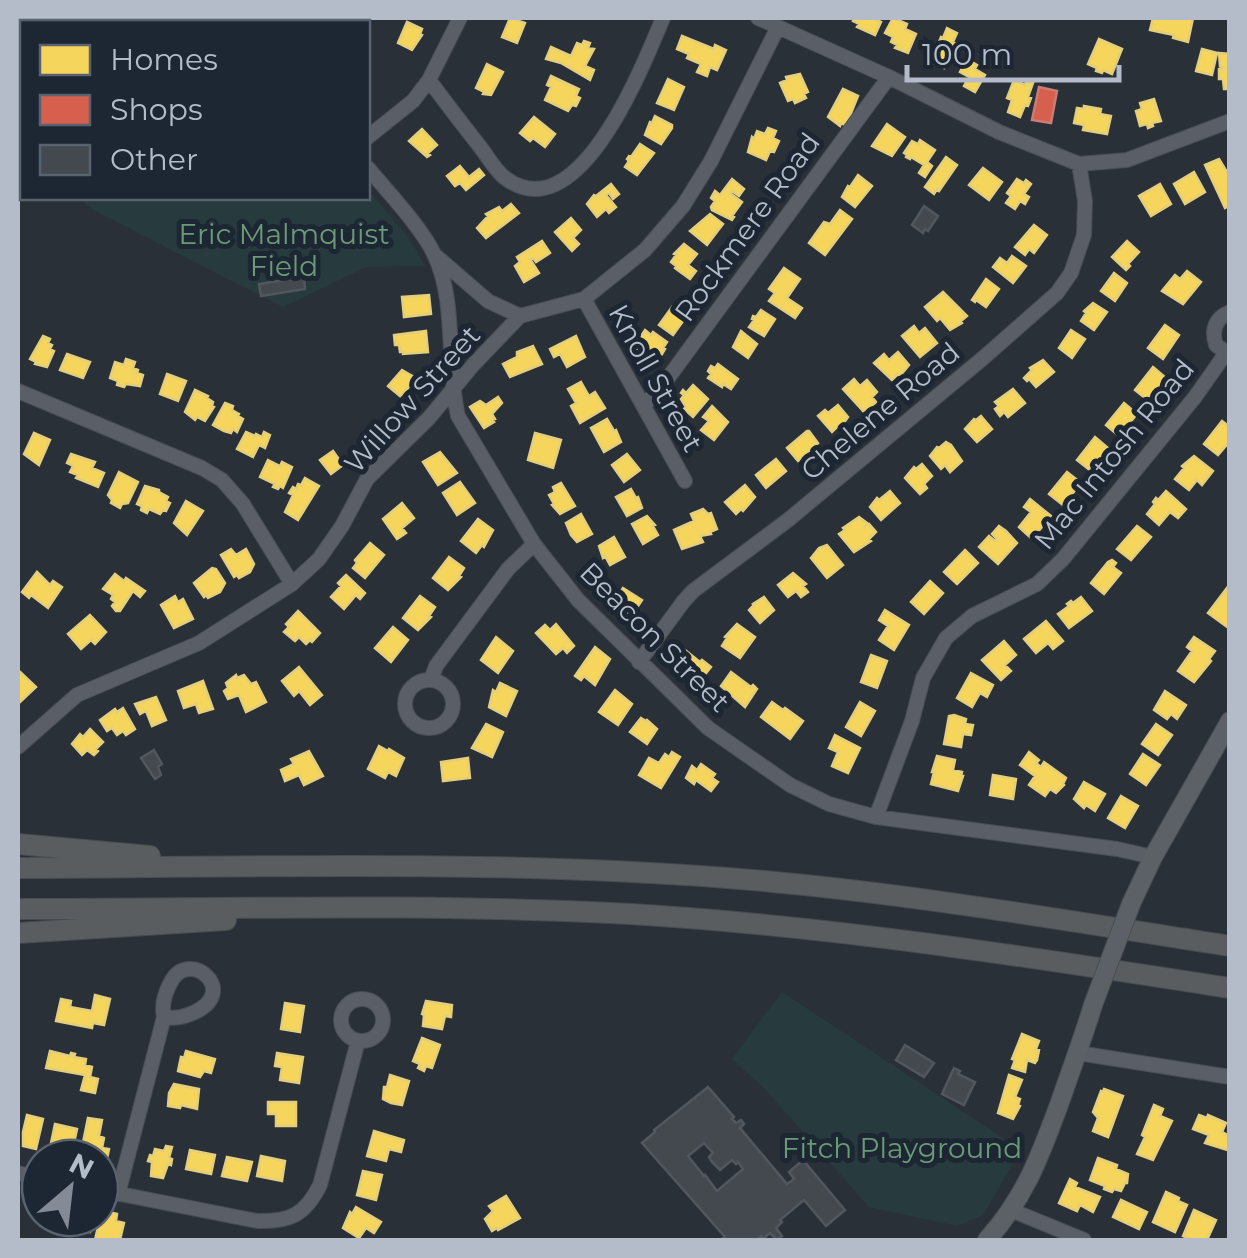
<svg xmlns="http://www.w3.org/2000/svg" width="1247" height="1258" font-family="Montserrat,sans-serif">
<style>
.green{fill:#273a3e}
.homes{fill:#f6d55c;stroke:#e2ce7d;stroke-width:2.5}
.shops{fill:#d6604d;stroke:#cc7c72;stroke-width:2.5}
.building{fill:#444950;stroke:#52575f;stroke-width:2.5;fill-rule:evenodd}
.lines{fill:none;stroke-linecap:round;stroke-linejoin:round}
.minor-casing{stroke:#484c53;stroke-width:16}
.major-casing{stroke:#484c55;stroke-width:20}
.highway-casing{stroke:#474c53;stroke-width:22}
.minor{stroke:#5a5e66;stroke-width:14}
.major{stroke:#5c6168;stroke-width:18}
.highway{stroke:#5a5d60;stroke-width:20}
.major-bridge-casing{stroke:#484c55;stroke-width:20;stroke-linecap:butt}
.major-bridge{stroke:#5c6168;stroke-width:18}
.labels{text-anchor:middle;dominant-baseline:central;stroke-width:10;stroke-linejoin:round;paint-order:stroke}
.street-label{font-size:28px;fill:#b4bcc9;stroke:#1d2633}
.park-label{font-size:28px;fill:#6b9a76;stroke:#1d2633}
</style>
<rect width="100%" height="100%" fill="#2a3038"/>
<path class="green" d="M368 190 409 238 425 266 366 267 283 307 97 212 89 207 81 198H368Z
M782 992 1021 1150 983 1215 957 1226 869 1207 764 1088 732 1059Z"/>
<path class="homes" d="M510 18 525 23 517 43 502 37Z
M855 18H872L881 22 875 35 857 27 859 24 853 21Z
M893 18 907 24 905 29 916 34 908 53 895 48 897 45 891 42 893 37 885 33Z
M1153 18H1193L1188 42 1173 38 1174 35 1150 30Z
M407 22 422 29 420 34 422 35 412 50 398 43Z
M947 28 957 33 953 42 957 44 944 68 931 62 941 37 943 38Z
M682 36 714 49 715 45 726 50 717 70 710 67 707 76 697 72 701 64 687 58 689 54 677 49Z
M1099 39 1122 49 1112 74 1103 70 1102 73 1096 71 1097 68 1088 64Z
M584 41 590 43 588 48 594 49 585 66 594 70 590 80 561 63 546 59 551 47 571 56 577 43 582 45Z
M1202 49 1217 53 1212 75 1196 71Z
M1219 53 1230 54V91L1229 89H1224L1223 79H1219V69L1223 68 1220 66Z
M967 59 977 65 975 69 985 75 975 92 964 86 969 77 960 72Z
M487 64 503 72 491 95 483 94 484 92 476 88Z
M800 74 808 92 804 94 806 98 795 103 793 99 788 101 780 83 787 80 786 77Z
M551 76 579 89 576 96 580 98 576 106 572 105 568 111 545 100 551 87 547 85Z
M668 79 684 87 674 110 657 103Z
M1014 80 1025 85 1026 82 1033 83 1028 97 1031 98 1028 106 1025 105 1020 117 1008 112 1012 100 1007 98Z
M843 89 858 96 846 126 841 123 840 126 828 117Z
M1154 99 1161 121 1152 123 1153 126 1148 128 1147 124 1140 126 1136 111 1142 109 1140 103Z
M1084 106 1101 109 1100 114 1111 116 1107 134 1083 130 1084 125 1074 123 1077 108 1084 109Z
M655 116 672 125V128L661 144 645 135 650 122 652 123Z
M534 117 555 134 545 147 533 138 530 141 520 133Z
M887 124 905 137 892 156 872 146Z
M768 128 776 131 773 138 779 141 774 152 770 151 766 160 748 152 752 137 754 139 757 131 765 134Z
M422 129 437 145 428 153 430 155 427 157 409 141Z
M920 140 935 150 927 162 932 166 925 177 919 173 924 165 911 157 910 159 906 157 907 155 904 153 912 141 918 144Z
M640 144 654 153 637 175 625 167 629 161 627 159 629 156 631 157Z
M946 157 957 165 939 191 937 189 934 194 925 187Z
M1219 159 1230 177V205L1225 208 1205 165Z
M460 166 469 177 479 169 484 175 466 190 460 183 455 186 447 176Z
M983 168 1002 182 989 200 969 185Z
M1194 172 1205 192 1185 204 1174 184Z
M858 175 872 186 855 207 842 197 848 186 850 187Z
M732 179 744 189 739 196 732 191 730 193 742 202 732 216 734 217 732 220 712 210 711 207 715 201 711 198 715 191 720 195Z
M1017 179 1024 183 1026 180 1031 184 1024 194 1029 197 1025 204 1020 201 1015 209 1006 203 1011 196 1007 193Z
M611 184 619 194 613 199 609 193 606 195 616 207 609 213 606 209 597 217 587 204 594 195 596 196Z
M1160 184 1171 204 1151 216 1139 196Z
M511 204 519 213 486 238 477 228 488 216 486 214 499 207 502 211Z
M840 210 852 219 825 255 809 243 824 222 830 224Z
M710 214 723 224 707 245 690 231Z
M571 218 581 230 573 238 579 244 572 251 555 232Z
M1034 225 1047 235 1034 253 1029 249 1025 255 1015 247Z
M542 241 550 253 536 262 533 258 530 259 539 273 524 282 515 266 520 262 517 257Z
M1127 241 1139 252 1128 264 1130 266 1126 270 1112 257Z
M684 244 697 254 688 265 696 271 690 279 675 268 676 266 671 262 676 255 674 254Z
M1012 256 1026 266 1013 283 993 267 1000 258 1007 263Z
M784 268 800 279 787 298 802 308 795 318 769 301 775 293 769 289Z
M1187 271 1201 282 1183 304 1162 291 1175 275 1180 279Z
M1114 273 1127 283 1115 301 1101 291Z
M986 279 999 289 986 307 976 300 975 302 972 300Z
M943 292 967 316 961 321 962 323 950 330 940 318 937 321 925 307Z
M429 295 431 314 404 317 402 297Z
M1093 303 1107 312 1094 330 1081 321 1086 313 1084 311Z
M672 307 686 317 673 335 659 325Z
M761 310 775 319 764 336 749 327 754 320 752 319 753 316 756 317Z
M1165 325 1179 335 1163 359 1148 348Z
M914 326 919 333 925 328 937 343 920 357 902 336Z
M645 330 651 335 653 332 667 342 663 348 665 349 662 354 660 352 654 360 638 348 637 351 633 348Z
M1071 330 1085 339 1072 358 1059 348Z
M426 331 428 352 403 354V352H400L399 345H395L394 335Z
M741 331 757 344 748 358 733 347Z
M43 336 50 339 48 343 52 345 50 349 54 351 47 367 35 364 36 362 30 359Z
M576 336 585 357 567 367 560 354 554 357 550 349Z
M533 346 542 364 510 377 503 364 517 357V352Z
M898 352 909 365 900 376 898 374 892 380 874 363 884 354 889 360Z
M67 354 90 362 83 378 60 370Z
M126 359 135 362 133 368 138 370 137 373 143 375 140 386 126 384 124 387 117 385 118 381 110 378 115 362 124 365Z
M1043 360 1054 372 1036 387 1029 379 1027 381 1024 378 1032 370 1030 368Z
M718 364 738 379 731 389 723 384 722 387 708 378 711 374 708 371 711 366 715 368Z
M1153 367 1167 379 1149 401 1135 390Z
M402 370 414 377V382L400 396 388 386Z
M167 374 186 381 178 401 160 394Z
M854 379 860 386 867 380 877 392 872 397 876 402 864 412 843 389Z
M581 382 589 396 595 392 605 408 580 423 571 406 576 403 568 389Z
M693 385 708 399 693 417 684 409 686 407 681 399 684 395 681 393 683 390 686 393Z
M1013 389 1025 403 1008 417 1004 412 1000 416 995 409 999 406 995 402Z
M195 390 208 396 207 398 213 402 212 406 214 407 205 421 197 417 195 420 185 412Z
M498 397 502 403 492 414 495 419 492 420 494 422 484 428 470 407 480 401 486 405Z
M225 403 233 406 232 410 239 414 238 416 243 419 237 432 233 429 231 433 224 431 213 425Z
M1124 403 1137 414 1119 436 1106 425Z
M838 405 848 417 840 428 838 426 832 432 818 416 825 410 828 413Z
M712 406 728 422 714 440 701 430 709 421 703 417Z
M981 416 992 429 977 442 965 429 974 419 976 420Z
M607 419 614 431 616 430 621 442 604 452 591 428Z
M1222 421 1230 427V441L1218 455 1204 444Z
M807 431H809L818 443 798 461 787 448Z
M246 432 255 436 256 434 262 437 264 432 270 435 265 448 259 445 253 457 237 449Z
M34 433 50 440 39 465 24 454Z
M535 433 561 440 553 468 528 460Z
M1095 437 1109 449 1091 471 1077 460Z
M946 442 951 445 962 461 950 472 945 465 941 469 930 456 937 447 939 448Z
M333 451 343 465 331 474 320 460Z
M440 452 457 473 438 485 423 462Z
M71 454 95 462 92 468 104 473 98 487 76 478 78 475 70 472 73 466 67 463Z
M627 454 640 470 624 482 612 465Z
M1194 456 1213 471 1202 485 1197 480 1189 490 1175 479 1184 468 1182 466Z
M776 459 786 471 766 488 756 475Z
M268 460 280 466 282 462 292 467 283 488 280 486 278 489 273 487 275 484 260 477Z
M922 464 932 476 924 484 927 488 920 494 905 478 914 467 916 469Z
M119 472 138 482 128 503 122 504 120 508 111 503 112 500 108 495Z
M1067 472 1081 483 1063 505 1049 494Z
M305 478 319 486 298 520 285 512 293 495 289 493 293 487 296 489 298 484 301 485Z
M460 482 475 503 457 515 443 493Z
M561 483 575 506 560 514 552 505 554 504 549 495 555 492 553 487Z
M745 485 755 497 743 511 741 509 736 514 725 502Z
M145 486 159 490V492L168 497 166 501 170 503 166 511 163 510 160 514 149 509 147 513 141 510 142 506 137 504Z
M631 489 636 498 638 497 642 508 627 516 616 497Z
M890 491 900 503 881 520 870 507 877 498 879 500Z
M1166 491 1186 509 1178 518 1170 512 1159 525 1147 514 1155 504 1153 502 1156 498 1158 500Z
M1030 499 1051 516 1032 539 1019 527 1031 512 1024 507Z
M186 501 203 511 187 535 174 523Z
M402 503 414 518 402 528 406 533 397 539 383 519Z
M703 509 708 514 711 513 717 529 710 532 711 534 700 536 703 542 682 549 674 530 694 521 691 514Z
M581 514 592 534 577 542 571 535 566 523Z
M647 516 655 525 653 526 658 535 643 544 632 524Z
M859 517 867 523 866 526 869 524 876 532 869 539 871 541 854 552 839 534 845 530 843 528Z
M478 519 493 530 484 547 482 545 476 553 461 541Z
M999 526 1006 531 1017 543 998 564 979 547 989 536 995 541 997 539 992 534Z
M1137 526 1151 537 1131 560 1117 549Z
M614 537 625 557 610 565 605 556 603 558 599 546Z
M370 543 384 555 365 578 353 568 357 563 355 560Z
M827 545 843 565 827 578 811 558 819 548Z
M231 549 236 555 246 549 254 564 250 572 239 578 237 575 234 577 221 555Z
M965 550 978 563 957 584 944 572Z
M449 557 464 568 459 576 461 577 448 590 433 578Z
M1112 560 1116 563 1113 567 1121 573 1104 594 1091 583 1108 562Z
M212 568 216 569 225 583 220 592 208 598 206 595 204 597 194 583Z
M37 572 50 585 53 581 62 587 48 608 31 595 29 598 22 592Z
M793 573 806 584 803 586 808 592 801 597 796 591 788 597 778 585Z
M115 574 124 581 126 578 145 591 140 597 133 591 120 611H116L112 606 115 602 111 599 113 595 103 589Z
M346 575 365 593 360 599 356 595 344 609 331 597 341 586 338 583Z
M930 581 943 593 924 614 911 602Z
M1230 584V629L1208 613Z
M623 588 642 600 632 615 624 610 623 612 617 609 621 603 616 599Z
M175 596 178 602 183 599 193 619 174 628 161 605Z
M420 596 435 607 429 616 431 617 418 630 403 618Z
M764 597 774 610 760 623 749 610 754 605 753 604Z
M1081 597 1092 611 1069 628 1058 614 1069 606 1067 604 1071 601 1073 603Z
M885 610 909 625 894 650 879 640 888 626 879 620Z
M298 611 320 633 312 642 310 640 306 644 299 637 295 641 284 632 289 627 286 624Z
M90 615 106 632 95 644 91 640 81 649 68 634Z
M1046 621 1063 641 1053 649 1048 643 1036 653 1024 639Z
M556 624 574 646 567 653 563 648 556 654 536 633 545 625 550 630Z
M737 624 755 637 740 658 722 646 727 638 725 637Z
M393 627 408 640 391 662 375 648Z
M496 637 513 651 498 673 481 660Z
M1194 637 1215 651 1209 659 1211 661 1194 682 1178 671 1192 651 1187 647Z
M1004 641 1016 655 1005 665 1011 671 1001 680 982 660Z
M595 647 610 659 595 685 584 676 581 680 575 676Z
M685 650 700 662 702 660 711 667 699 682 683 669 686 665 678 659Z
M871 655 887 661 877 688 861 682Z
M299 667 322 695 310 705 299 691 294 696 282 681Z
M18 670 36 687 19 703 18 702Z
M731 672 751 687 753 685 757 689 745 707 721 686Z
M971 673 993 685 987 697 980 693 972 707 957 698Z
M236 675 237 678 244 675 251 684 256 682 266 702 246 712 239 695 228 699 224 691 228 688 226 683Z
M203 681 213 709 199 713 196 704 184 708 178 691Z
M500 683 517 691 506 716 489 707 493 690 496 692Z
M615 690 632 704 618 725 599 712Z
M1165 691 1186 705 1177 719 1171 714 1167 719 1154 710Z
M156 697 166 720 152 726 146 711 140 714 135 704Z
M772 702 783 710 785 708 803 721 790 739 761 717Z
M860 702 875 711 861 736 846 727Z
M123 708 135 729 126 735 123 731 117 735 112 728 107 731 100 720 115 709 117 712Z
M954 715 966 719 965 724 973 725 971 735 963 734 961 747 944 744 949 716Z
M641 718 646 721 647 720 657 729 647 744 630 732Z
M486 724 503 732 492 757 472 748Z
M1156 724 1172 735 1158 755 1142 744Z
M90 729 103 742 96 749 98 751 94 755 87 750 82 755 72 744 80 734 83 737Z
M835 735 860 748 848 773 832 766 838 752 829 748Z
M379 746 388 751 389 749 404 758 396 776 388 772 385 778 368 769Z
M309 751 323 776 304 785 299 775 285 781 281 770 294 764 291 759Z
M672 752 680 757 661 788 639 775 649 758 659 763 665 754 669 757Z
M1029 752 1039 760 1036 763 1041 767 1044 762 1066 778 1063 784 1064 785 1056 793 1050 789 1045 796 1029 785 1035 776 1020 765Z
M1143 754 1160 765 1146 785 1130 774Z
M937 756 955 760 953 770 962 772 961 776H963L958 791 931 784 934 772H932Z
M468 758 470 778 443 781 441 762Z
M701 764 715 774 712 778 718 782 711 791 696 780 694 784 686 778 692 766 697 770Z
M993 775 1016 779 1013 799 990 795Z
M1084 782 1105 794 1095 811 1086 805 1084 808 1074 799Z
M1121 796 1138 806 1125 828 1108 818Z
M95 995 110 999 104 1025 93 1023 92 1028 56 1021 61 999 71 1001 70 1007 92 1011Z
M426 1001 452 1005 451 1017 445 1016 442 1029 423 1026 424 1015 422 1014Z
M285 1003 304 1006 300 1032 281 1029Z
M1022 1034 1039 1041 1036 1049 1039 1050 1037 1060 1035 1063 1027 1060 1025 1072 1012 1068 1015 1060 1012 1059Z
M422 1038 440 1045 432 1068 426 1066 424 1071 418 1068 420 1064 413 1061Z
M50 1051 70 1056 71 1053 75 1054 74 1057 86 1059 85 1065 92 1067 90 1077 98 1079 95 1093 81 1090 85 1075 46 1068Z
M186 1051 215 1059 211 1073 204 1071 200 1077 178 1071 181 1057 184 1058Z
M277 1053 303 1057 299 1083 280 1080 282 1067 275 1066Z
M390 1075 409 1081 402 1105 391 1103 383 1099 384 1087H387Z
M1009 1075 1022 1080 1015 1097 1020 1099 1018 1105 1020 1106 1013 1119 998 1113Z
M174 1084 199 1089 197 1109 181 1105 180 1108 168 1106 169 1093Z
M1104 1089 1123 1096 1108 1137 1093 1131 1098 1118 1093 1112 1101 1091 1103 1092Z
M268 1102H296V1126H276V1114H268Z
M1154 1105 1163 1109 1160 1116 1172 1121 1153 1160 1137 1154 1145 1137 1142 1135Z
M27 1115 43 1119 36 1149 23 1146V1132Z
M1199 1115 1207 1118 1208 1115 1226 1123 1222 1132 1230 1136 1227 1150 1205 1143 1209 1135 1193 1129Z
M88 1118 102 1120 99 1136 104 1138 102 1148 109 1149 107 1159 80 1157Z
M55 1124 77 1129 73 1148 51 1143Z
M374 1131 404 1140 401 1152 389 1149 386 1161 367 1156Z
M166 1146 172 1147 169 1158 172 1159 171 1165 168 1164 163 1178 151 1176 152 1162 148 1161 150 1155 153 1156 155 1149 164 1151Z
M190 1150 215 1155 211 1174 186 1169Z
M261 1156 285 1161 282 1181 257 1176Z
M227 1157 252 1162 247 1181 222 1176Z
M1098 1158 1117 1165 1116 1169 1128 1174 1127 1183H1125L1121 1191 1114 1189 1112 1192 1104 1189 1105 1186 1090 1180Z
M363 1171 382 1175 376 1200 357 1195Z
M1070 1179 1077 1183 1075 1187 1100 1197 1093 1212 1080 1205 1077 1211 1059 1203Z
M1166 1192 1179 1198 1178 1201 1187 1205 1175 1232 1153 1222Z
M506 1196 520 1218 498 1230 497 1228 492 1231 485 1219 493 1211 489 1206Z
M1121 1200 1147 1212 1139 1229 1113 1217Z
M356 1207 381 1222 374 1233 366 1228 359 1238 343 1228 350 1212 352 1214Z
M1194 1210 1216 1220 1207 1240H1193L1183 1236Z
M109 1212 117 1214 116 1221 124 1223 120 1240H95L100 1218 107 1219Z
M68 1218H93L90 1232H76L77 1227 66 1224Z"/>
<path class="shops" d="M1039 87 1057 91 1051 123 1032 120Z"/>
<path class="building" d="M924 206 938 216 928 231 925 229 923 233 912 225Z
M304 277 305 289 261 296 259 284Z
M154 750 162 764 158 767 161 775 155 779 141 758Z
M905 1045 934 1063 924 1077 896 1060Z
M954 1068 960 1071 958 1074 975 1082 964 1105 942 1094Z
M708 1087 734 1117 732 1119 736 1123 741 1120 744 1124 740 1128 787 1184 794 1179 789 1172 803 1160 845 1210 826 1226 804 1200 780 1220 782 1222 776 1228 782 1236 777 1240 770 1233 763 1239 761 1236 756 1240H720L725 1237 642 1143 655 1132 654 1130ZM704 1143 713 1153 709 1157 712 1162 720 1170 732 1160 736 1164 738 1162 743 1169 717 1191 705 1175 704 1176 688 1156Z"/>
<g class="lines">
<g class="minor-casing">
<path id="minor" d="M316 18V22
M758 18 889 77 999 132 1079 164 1127 160 1230 121
M114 22 116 18
M429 80C446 103 463 125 481 148 488 157 495 170 505 178 579 233 643 65 663 18
M368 137 413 101 429 80 460 18
M368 168C387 191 422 228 434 254 457 301 446 365 458 416L534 544 578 600 708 728 790 785 829 804 876 817 1117 849 1153 857
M18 183 22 179
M436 256 488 301 520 316
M584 299 685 481
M1230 312C1215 318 1211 330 1216 345L1230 355
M18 391 202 468 222 480 243 504 292 584
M644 405 660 389 889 77
M639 662 683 602 693 591 788 520 982 359 1057 293 1071 273 1084 235 1085 201 1079 164
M405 704a24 24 0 1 1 48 0a24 24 0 1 1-48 0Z
M431 680 436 666 508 569 534 544
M18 747 77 695 199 643 292 584 319 559 342 526 367 479 429 418 473 365 520 316 584 299 645 250 683 206 711 161 778 27
M876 817 912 721 923 678 946 638 972 616 1037 584 1063 559 1195 397 1226 353
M341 1020a21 21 0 1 1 42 0a21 21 0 1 1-42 0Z
M1078 1053 1230 1077
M18 1173 40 1178
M100 1190 257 1221C290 1222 305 1215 320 1185L358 1041
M118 1194 164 1017C161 1004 165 992 172 980 191 949 239 991 195 1012 184 1017 176 1019 164 1017
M1011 1210 1084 1240"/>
</g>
<g class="major-casing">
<path id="major" d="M1131 904 1153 857 1230 721
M987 1240C1026 1196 1040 1156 1060 1102 1071 1070 1083 1038 1093 1005"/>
</g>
<g class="highway-casing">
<path id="highway" d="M18 844 150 856
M18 868C254 867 492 860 728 878 896 891 1063 920 1230 946
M18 909C221 909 426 903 630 914 831 926 1030 957 1230 988
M18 933 226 920"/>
</g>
<use href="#minor" class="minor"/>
<use href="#major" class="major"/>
<use href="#highway" class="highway"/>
<g class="major-bridge-casing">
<path id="major-bridge" d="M1093 1005 1131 904"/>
</g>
<use href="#major-bridge" class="major-bridge"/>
</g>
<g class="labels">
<g class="street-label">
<text transform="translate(747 227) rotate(-54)">Rockmere Road</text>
<text transform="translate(656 378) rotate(61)">Knoll Street</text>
<text transform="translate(412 399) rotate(-48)">Willow Street</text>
<text transform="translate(880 411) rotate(-40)">Chelene Road</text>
<text transform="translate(1114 454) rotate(-51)">Mac Intosh Road</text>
<text transform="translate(655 637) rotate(45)">Beacon Street</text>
</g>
<g class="park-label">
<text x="284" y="234">Eric Malmquist<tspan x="284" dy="32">Field</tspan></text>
<text x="902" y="1148">Fitch Playground</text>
</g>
</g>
<rect width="1247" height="1258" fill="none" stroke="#b4bcc9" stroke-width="40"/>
<rect x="20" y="20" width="350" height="180" fill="#1d2633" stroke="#59626f" stroke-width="2.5"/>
<rect x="40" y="45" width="50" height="30" fill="#f6d55c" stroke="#59626f" stroke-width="2.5"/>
<text x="110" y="70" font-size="30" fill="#b4bcc9">Homes</text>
<rect x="40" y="95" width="50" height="30" fill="#d6604d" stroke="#59626f" stroke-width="2.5"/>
<text x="110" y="120" font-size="30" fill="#b4bcc9">Shops</text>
<rect x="40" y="145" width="50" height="30" fill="#444950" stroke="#59626f" stroke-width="2.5"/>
<text x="110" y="170" font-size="30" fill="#b4bcc9">Other</text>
<g transform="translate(70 1188) rotate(28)"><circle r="48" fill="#1d2633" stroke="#59626f" stroke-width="2.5"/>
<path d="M0-8L18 38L0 25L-18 38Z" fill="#848b96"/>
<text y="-15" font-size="28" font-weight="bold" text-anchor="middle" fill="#b4bcc9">N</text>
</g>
<path d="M907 65v15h212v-15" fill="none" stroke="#b4bcc9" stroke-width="5"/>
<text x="922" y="65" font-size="30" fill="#b4bcc9" stroke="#1d2633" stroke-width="8" paint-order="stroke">100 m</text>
</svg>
